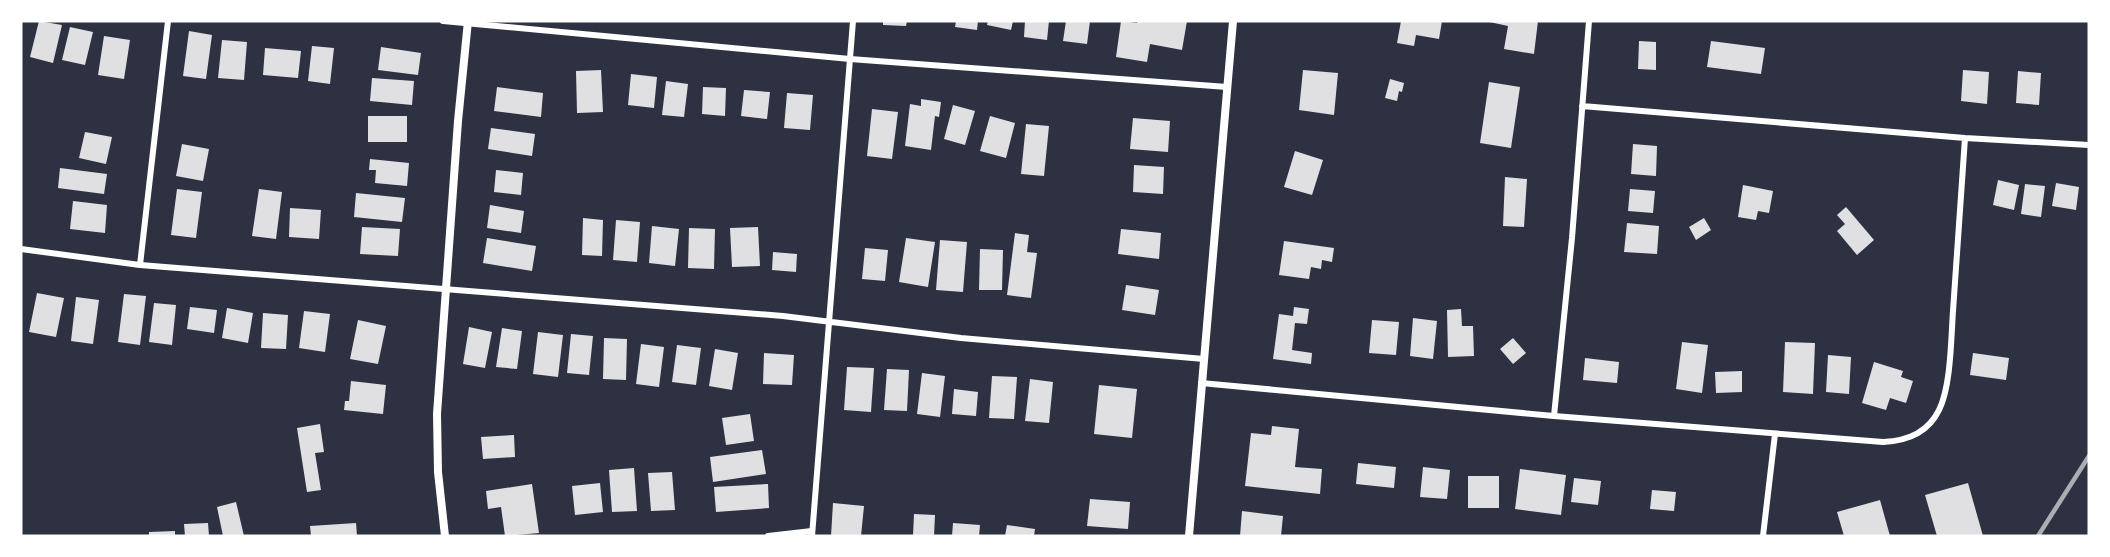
<svg xmlns="http://www.w3.org/2000/svg" width="2110" height="557" font-family="Ubuntu,sans-serif">
<style>
.building{fill:#e0e0e3}
.lines{fill:none;stroke-linecap:round;stroke-linejoin:round}
.minor{stroke:#fff;stroke-width:6}
.tertiary{stroke:#fff;stroke-width:8}
.rail{stroke:#abadb3;stroke-width:4.5}
</style>
<rect width="100%" height="100%" fill="#2d3142"/>
<path class="building" d="M39 21 62 25 53 63 30 57Z
M883 21H907L906 26 883 25Z
M956 21H978L977 30 955 27Z
M988 21H1013L1011 30 987 25Z
M1025 21H1049L1047 40 1024 37Z
M1066 21H1090L1087 44 1063 41Z
M1121 21 1137 23 1138 21H1187L1182 50 1150 44 1147 62 1116 57Z
M1401 21H1442L1439 39 1416 35 1414 46 1397 43Z
M1485 21H1538L1534 54 1504 49 1508 26Z
M70 27 93 32 85 65 62 60Z
M189 31 212 35 206 79 183 76Z
M104 36 130 40 124 79 98 75Z
M222 40 247 42 244 80 218 78Z
M1639 41 1656 42V70L1638 69Z
M1711 41 1765 48 1761 74 1707 67Z
M312 46 334 48 330 84 308 81Z
M381 47 421 53 418 75 378 70Z
M265 48 301 51 298 78 263 75Z
M601 70 603 112 577 113 576 71Z
M1303 70 1338 73 1334 115 1299 110Z
M1963 70 1989 72 1987 104 1961 101Z
M2018 71 2041 73 2039 105 2016 103Z
M631 74 657 77 654 108 628 105Z
M372 78 414 81 412 105 370 101Z
M1390 79 1404 83 1402 92 1399 91 1397 101 1385 98Z
M666 81 688 84 684 117 662 115Z
M1489 82 1520 87 1511 148 1480 143Z
M497 87 543 93 541 117 494 111Z
M703 87 726 88 725 116 702 114Z
M744 90 770 92 767 119 741 116Z
M787 93 813 95 810 130 784 128Z
M921 99 941 102 939 117 935 116 931 150 905 146 910 104 921 106Z
M953 105 975 111 965 145 944 139Z
M872 109 898 112 892 159 867 156Z
M368 116H407V142H368Z
M990 116 1015 123 1006 158 980 151Z
M1133 118 1170 121 1168 152 1130 149Z
M1026 124 1049 126 1044 176 1021 174Z
M491 128 535 134 532 156 488 149Z
M85 132 112 137 106 164 79 158Z
M182 144 209 149 203 181 176 176Z
M1633 144 1657 146 1656 176 1631 174Z
M1295 151 1323 160 1312 195 1284 187Z
M370 159 409 163 407 186 375 183 376 170H369Z
M1134 165 1164 167 1163 194 1133 192Z
M60 168 107 174 104 194 58 188Z
M496 170 523 173 521 195 494 192Z
M1505 177 1527 179 1524 227 1503 226Z
M1998 180 2019 185 2014 210 1993 205Z
M2056 183 2079 187 2076 210 2052 206Z
M2025 184 2045 186 2041 217 2021 214Z
M1743 185 1773 191 1769 213 1758 211 1756 220 1738 217Z
M177 189 202 192 196 238 171 235Z
M259 189 282 192 276 239 252 236Z
M1630 189 1655 191 1653 213 1628 211Z
M356 193 405 198 402 222 354 217Z
M73 201 107 205 105 233 70 229Z
M490 205 524 211 521 233 487 228Z
M1846 207 1874 240 1857 255 1837 231 1845 224 1837 215Z
M290 208 321 210 319 239 289 237Z
M583 218 603 220 602 256 582 255Z
M1704 218 1711 230 1696 240 1689 227Z
M616 220 640 222 637 262 613 260Z
M1627 223 1659 226 1657 254 1624 252Z
M652 226 679 229 675 266 649 263Z
M362 227 400 229 398 256 360 254Z
M758 227 760 266 732 267 730 228Z
M689 228 715 229 714 269 688 268Z
M1121 229 1161 233 1159 259 1118 254Z
M1015 233 1029 235 1027 252 1037 253 1031 298 1007 295Z
M487 238 536 246 532 271 483 263Z
M906 238 935 242 928 287 899 282Z
M940 240 967 242 963 292 936 290Z
M1284 241 1334 248 1332 262 1322 260 1321 269 1311 267 1309 279 1279 275Z
M865 248 888 250 885 281 862 279Z
M980 249 1003 250 1002 290H979Z
M773 252 797 254 796 272 772 270Z
M1126 285 1159 290 1155 315 1122 310Z
M37 293 64 298 56 337 29 332Z
M124 294 146 296 140 345 118 342Z
M76 297 99 300 93 344 71 341Z
M154 303 176 305 172 345 149 342Z
M190 307 217 310 214 333 187 329Z
M1294 307 1309 309 1307 324 1295 323 1292 350 1312 353 1311 364 1273 359 1279 314 1293 316Z
M227 308 253 313 248 343 222 338Z
M1461 309 1462 326H1473L1474 356 1448 357 1447 310Z
M304 311 330 314 325 352 299 348Z
M263 313 288 315 286 349 261 348Z
M1413 318 1437 321 1433 359 1410 356Z
M358 320 386 326 378 364 350 359Z
M1372 320 1399 322 1396 355 1369 353Z
M469 327 492 332 485 368 463 364Z
M502 328 522 331 517 369 496 367Z
M538 332 563 335 558 377 533 374Z
M571 334 593 336 589 375 567 373Z
M604 338 627 339 626 380 603 379Z
M1513 338 1526 353 1513 364 1500 349Z
M1682 342 1708 345 1702 393 1676 389Z
M1785 342 1815 343 1813 394 1783 392Z
M641 344 664 347 659 387 636 384Z
M677 345 701 348 696 385 672 382Z
M715 349 738 353 732 390 709 386Z
M764 353 794 355 792 385 763 384Z
M1973 353 2009 358 2006 380 1970 375Z
M1828 355 1851 357 1849 394 1826 392Z
M1585 358 1619 362 1617 383 1583 380Z
M1874 362 1903 371 1901 377 1913 381 1906 403 1890 398 1886 410 1862 403Z
M847 367 874 368 871 412 844 410Z
M887 369 909 370 907 411 884 410Z
M1742 371V392L1716 393 1715 372Z
M922 373 945 376 940 417 917 414Z
M992 376 1017 377 1014 419 989 418Z
M1030 379 1053 382 1049 423 1025 421Z
M351 381 386 385 383 414 344 410 345 401H349Z
M1099 385 1137 389 1132 438 1094 434Z
M954 389 978 392 976 416 952 414Z
M750 414 754 441 726 445 722 418Z
M320 424 324 452 315 453 321 490 307 492 297 428Z
M1272 426 1299 429 1295 467 1322 469 1320 494 1245 486 1251 433 1271 435Z
M514 435 515 457 483 459 481 437Z
M762 450 766 474 713 482 710 457Z
M1358 463 1396 467 1394 488 1356 484Z
M1423 467 1450 470 1447 499 1420 497Z
M634 468 637 511 612 512 609 470Z
M1520 469 1566 475 1561 515 1515 509Z
M672 472 675 510 651 511 648 473Z
M1468 476H1499V508H1468Z
M1574 478 1601 481 1598 505 1571 502Z
M600 483 603 512 575 515 572 486Z
M1968 483 1983 536H1937L1925 495Z
M532 484 539 533 505 536 501 507 488 509 486 491Z
M768 484 769 508 716 512 714 487Z
M1652 490 1676 492 1674 511 1650 509Z
M1090 499 1130 502 1128 529 1087 526Z
M1880 500 1890 536H1844L1837 512Z
M236 502 244 536H223L217 507Z
M833 503 864 506 861 536H831Z
M1242 511 1283 516 1281 536H1240Z
M914 514 935 515 934 536H913Z
M208 523 209 536H185L184 524Z
M356 523 357 536H311L310 526Z
M953 523 980 525 979 536H952Z
M1007 525 1035 529 1034 536H1005Z
M175 531V536H149V532Z"/>
<g class="lines">
<path class="minor" d="M443 21 850 59 1227 87
M1582 106 1965 138 2089 145
M21 249 140 265 783 316 961 338 1204 359
M140 265 168 21
M1201 383 1554 416 1883 442C1906 441 1928 433 1939 410 1951 386 1951 339 1953 311 1957 253 1961 196 1965 138
M1554 416 1572 238 1589 21
M768 536 812 531
M812 536 853 21
M1763 536 1775 434"/>
<path class="tertiary" d="M445 536 438 472 437 414 458 121 468 21
M1189 536 1233 21"/>
<path class="rail" d="M2038 536 2089 456"/>
</g>
<rect width="2110" height="557" fill="none" stroke="#ffffff" stroke-width="45"/>
</svg>
